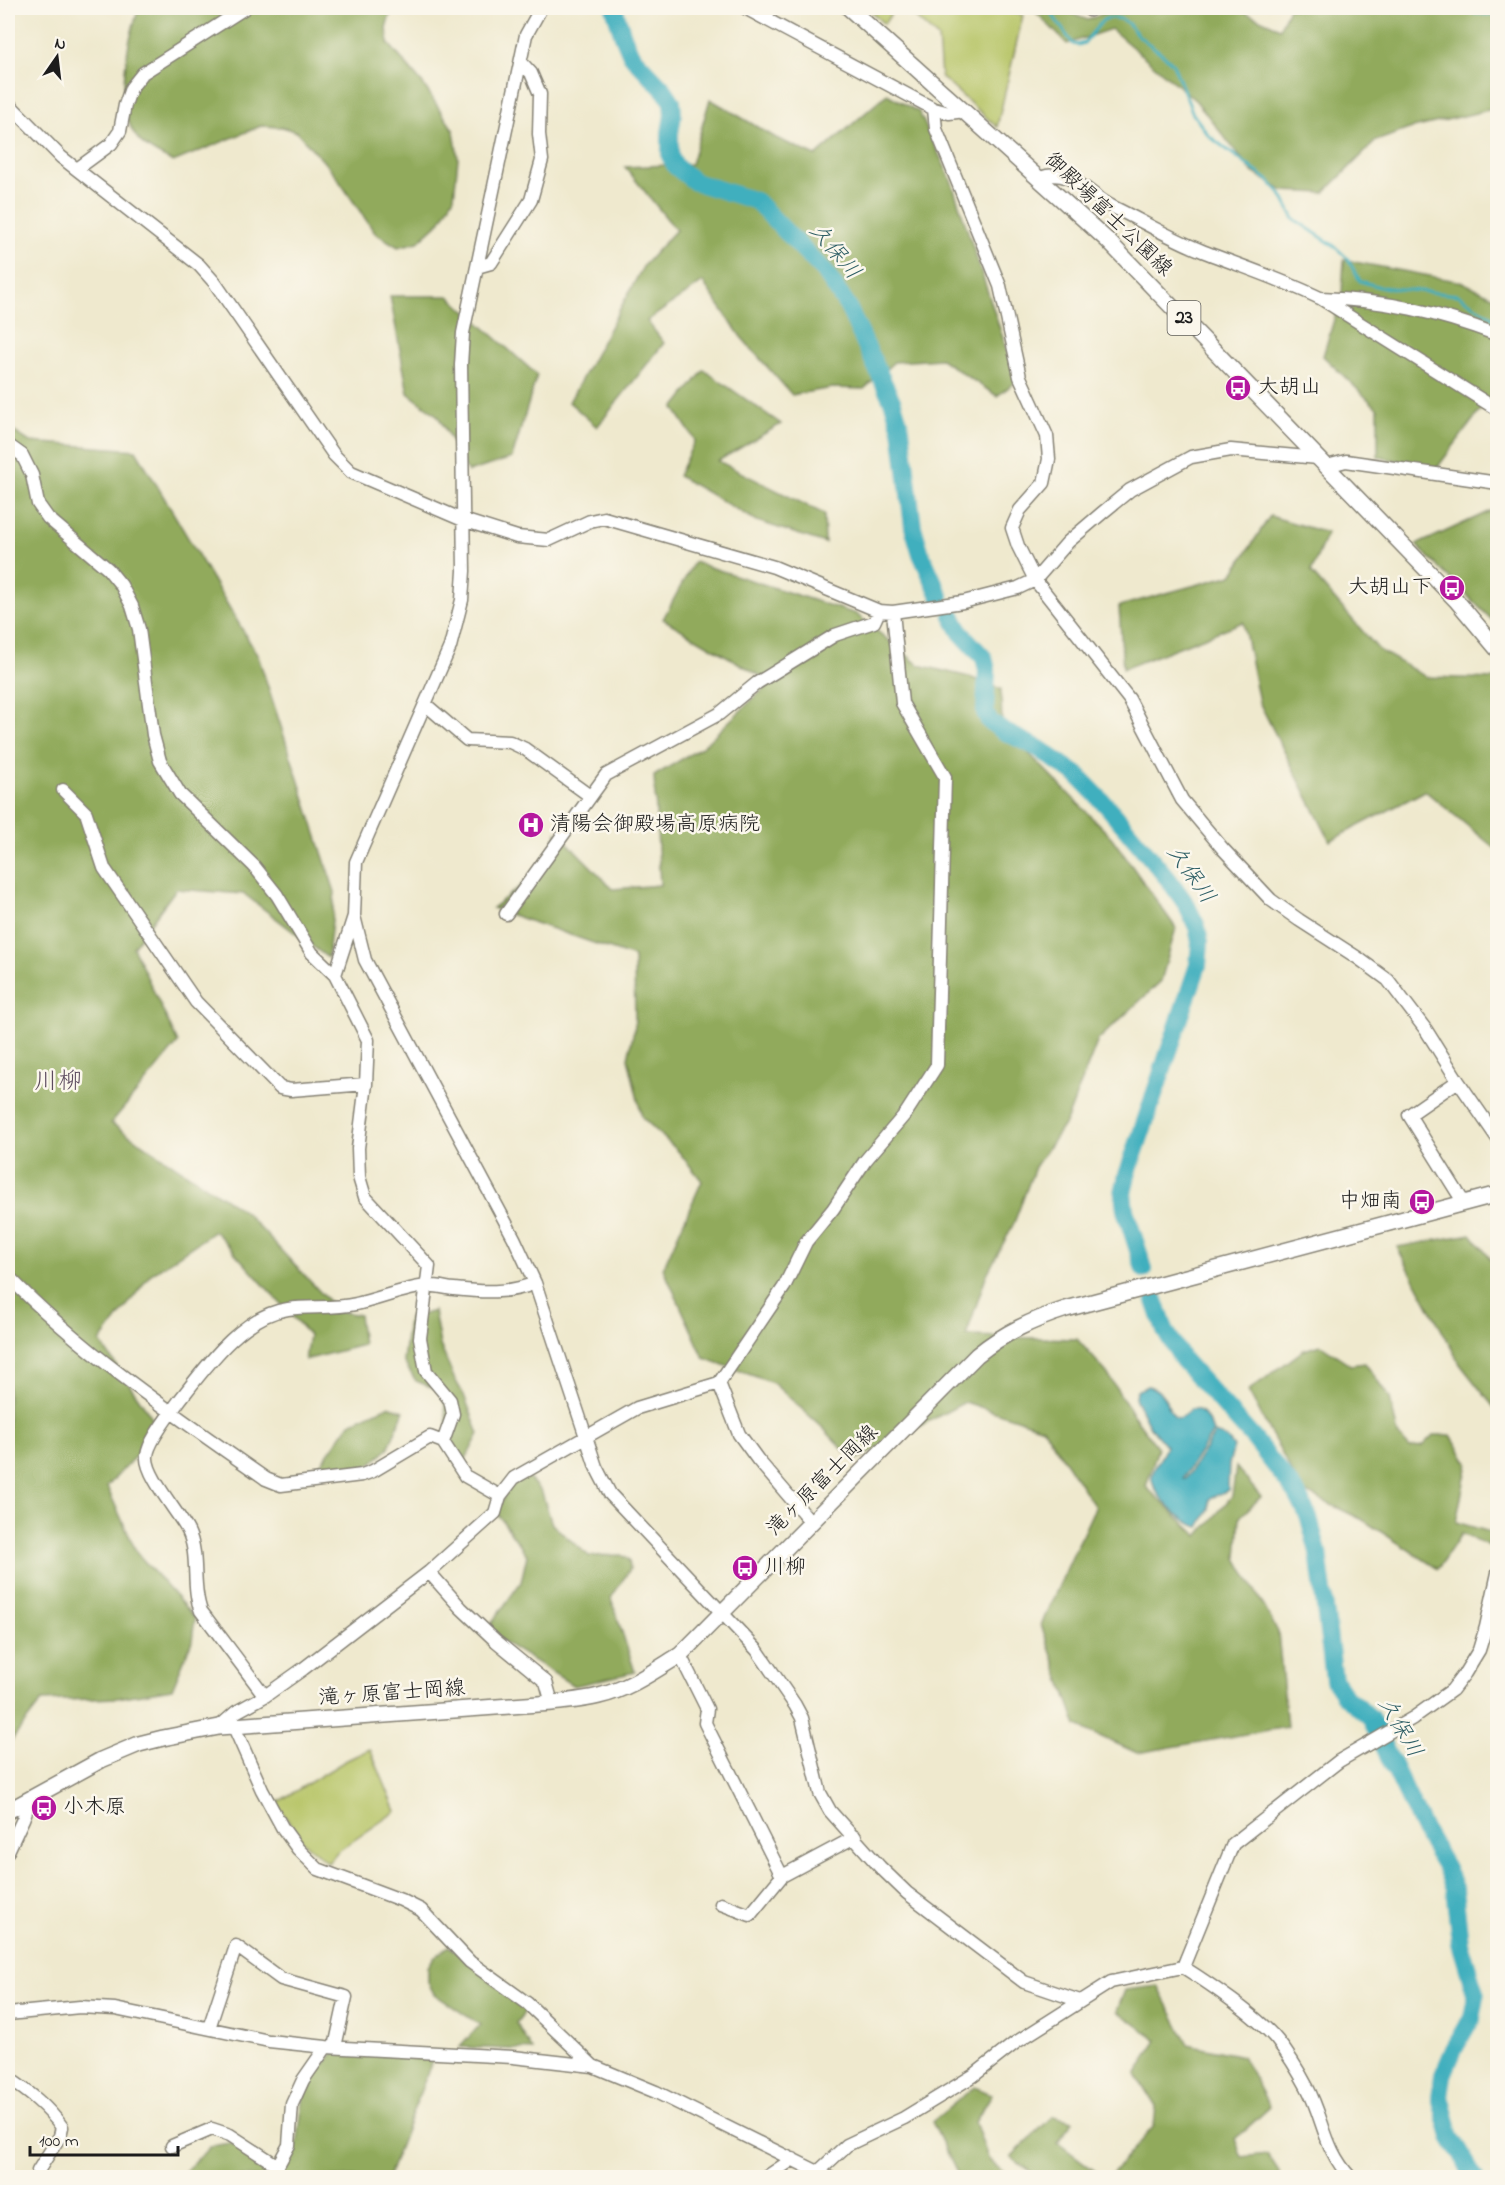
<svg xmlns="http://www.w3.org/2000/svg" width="1505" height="2185" font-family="'Indie Flower','Klee One',sans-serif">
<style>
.green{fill:#b7c567;stroke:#6a7042;stroke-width:1.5}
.forest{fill:#91aa5c;stroke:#56633c;stroke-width:1.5}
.water{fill:#41afbe;stroke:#2e666d;stroke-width:1.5}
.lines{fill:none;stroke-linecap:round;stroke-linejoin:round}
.stream{stroke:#41afbe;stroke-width:3}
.river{stroke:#41afbe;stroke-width:18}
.minor-casing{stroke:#868275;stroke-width:15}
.major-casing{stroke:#868275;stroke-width:18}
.minor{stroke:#fff;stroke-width:12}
.major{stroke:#fff;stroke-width:15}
.labels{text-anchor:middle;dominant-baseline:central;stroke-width:5;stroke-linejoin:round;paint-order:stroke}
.shield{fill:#fbf7ec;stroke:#5f5e5a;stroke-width:1.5}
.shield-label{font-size:20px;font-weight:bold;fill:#1c1c1c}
.street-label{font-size:21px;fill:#1c1c1c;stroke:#fbf7ec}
.poi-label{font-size:21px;fill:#1c1c1c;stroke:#fbf7ec;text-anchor:start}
.water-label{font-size:22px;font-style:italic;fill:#2d5e65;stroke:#fbf7ec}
.quarter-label{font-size:24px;fill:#5d4b5f;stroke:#fbf7ec}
</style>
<rect width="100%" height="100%" fill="#fbf7ec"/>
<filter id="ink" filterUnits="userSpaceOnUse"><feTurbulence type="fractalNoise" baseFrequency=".0167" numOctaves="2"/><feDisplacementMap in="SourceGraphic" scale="12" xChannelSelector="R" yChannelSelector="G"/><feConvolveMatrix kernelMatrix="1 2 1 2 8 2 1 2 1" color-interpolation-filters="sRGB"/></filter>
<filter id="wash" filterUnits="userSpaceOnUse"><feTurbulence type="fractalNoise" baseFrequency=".008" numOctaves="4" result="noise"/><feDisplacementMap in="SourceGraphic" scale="24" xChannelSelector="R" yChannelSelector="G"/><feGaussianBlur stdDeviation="1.35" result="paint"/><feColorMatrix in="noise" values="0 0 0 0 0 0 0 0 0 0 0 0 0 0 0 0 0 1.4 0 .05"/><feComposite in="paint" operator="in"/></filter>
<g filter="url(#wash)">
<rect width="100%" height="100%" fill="#efe9ce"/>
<path class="green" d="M867 8H895L884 24Z
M905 8 944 9 991 8 1023 15 997 127 941 77 938 38Z
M370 1749 396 1811 337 1852 328 1863 301 1840 276 1803 345 1761Z"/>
<path class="forest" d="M139 8H393L387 24 388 43 423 84 454 131 458 158 454 197 440 222 418 242 398 247 375 233 333 172 297 132 282 127 261 126 173 162C162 156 146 149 138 139 113 109 127 41 139 8Z
M1032 8H1057L1088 20 1115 8H1235L1280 28 1289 8H1497V108L1409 129 1376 141 1324 193 1283 191 1252 172 1196 101 1111 29 1067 44Z
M887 94 919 112 951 180 1017 381 997 396 941 359 894 362 864 389 832 388 792 395 741 337 703 282 647 321 664 343 597 427 569 402 644 265 676 230 625 167 691 164 710 99 776 138 816 156Z
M1344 260 1462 282 1497 298V388L1437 468 1378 457V409L1323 356 1342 293Z
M390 296H449L537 375 512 458 468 472 438 416 408 393Z
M704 370 781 424 718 461 824 514 825 543 757 521 678 476 695 440 674 408Z
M8 428 30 442 136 450 258 656 335 892 328 958 244 894 176 889 133 947 178 1043 111 1123 245 1212 338 1311 359 1315 363 1345 305 1360 309 1335 215 1231 150 1275 100 1342 160 1429 107 1487 137 1553 195 1618 192 1641 172 1689 117 1698 42 1701 8 1745V1690L15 1686 8 1678Z
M1497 508 1498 620 1495 623 1416 545Z
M1270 516 1327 533 1311 572 1379 650 1426 677 1497 679V850L1425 791 1330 841 1259 702 1243 622 1123 669 1119 606 1232 575Z
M694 562 856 614 919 665 969 677 1001 689 1002 726 1112 838 1176 928 1161 981 1098 1040 1066 1122 1035 1167 1014 1223 986 1276 966 1336 1077 1339 1107 1373 1131 1412 1158 1448 1146 1487 1198 1536 1232 1496 1236 1467 1261 1497 1240 1517 1237 1558 1278 1632 1287 1727 1137 1753 1077 1726 1041 1625 1095 1507 1043 1428 965 1402 854 1461 823 1428 773 1383 704 1358 663 1268 702 1181 679 1152 642 1117 628 1058 635 1025 634 957 492 908C520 887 549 868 557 832L613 889 660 885 654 776 702 747 771 682 663 619Z
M1471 1234 1497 1267V1411L1460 1364 1397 1247Z
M434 1311 440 1345 454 1378 464 1395 479 1434 463 1464 449 1442 443 1392 416 1381 403 1361 408 1318Z
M1321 1345 1351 1365 1365 1363 1390 1398 1398 1435 1410 1448 1422 1446 1433 1435H1451L1468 1463 1456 1522 1497 1534V1545L1495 1548 1461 1534 1438 1569 1363 1520 1302 1491 1248 1391 1304 1350Z
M388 1406 404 1411 388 1449 364 1470 317 1469 350 1423Z
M517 1476 528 1477 542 1493 552 1524 589 1556 622 1555 629 1560 630 1569 611 1598 635 1672 574 1686 486 1631 521 1582 527 1555 498 1515 496 1509Z
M449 1946 526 2010 516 2023 533 2050 460 2047 480 2025 434 1994 428 1982V1967L434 1957Z
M1158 1986 1188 2044 1242 2056 1270 2107 1235 2139 1242 2157 1267 2154 1282 2177H1109L1154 2126 1156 2107 1136 2075 1157 2040 1117 2011 1125 1990Z
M333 2053 434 2056 388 2177 276 2178 297 2145 305 2086Z
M974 2087 992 2094 975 2122 988 2158 1008 2177H959L932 2122Z
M1053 2116 1073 2121 1058 2143 1103 2177H1037L1011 2157Z
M230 2143 250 2152 273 2166 269 2177 178 2178 211 2146Z"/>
<path class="water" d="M1148 1386C1166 1391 1165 1405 1175 1417L1180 1418 1191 1409H1197C1206 1414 1210 1423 1213 1432L1183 1478 1186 1479 1215 1433 1228 1439 1234 1447 1229 1464 1228 1490 1209 1499V1509L1199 1527C1184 1524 1150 1493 1152 1476 1154 1465 1163 1457 1166 1446L1150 1427 1135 1398 1136 1391Z"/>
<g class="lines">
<path class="stream" d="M933 8 937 16 977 8
M1045 8 1049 10 1073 44 1078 45 1084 43 1103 20C1109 17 1120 17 1126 22 1131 25 1134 32 1139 36 1150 46 1163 52 1173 64L1193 114 1209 136 1270 182 1281 194 1294 219 1333 245 1347 258 1360 281 1380 287 1458 295 1498 321
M1439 8 1498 16"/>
<path class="river" d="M614 8 623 36 631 55 665 91 672 102 673 115 670 133V156L676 167 695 182 756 201 825 272 848 307 893 403 901 429 913 527 921 554 940 596
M952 616 961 633 984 658 987 670 985 712 989 721 1003 731 1038 748 1077 775 1108 807 1169 880 1186 904 1197 927 1200 942 1198 965 1127 1175 1123 1193 1125 1210 1144 1269
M1154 1298 1165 1330 1183 1360 1255 1440 1297 1494 1309 1518 1318 1552 1334 1680 1344 1695 1370 1717 1425 1832 1446 1868 1454 1888 1460 1943 1476 1996 1472 2018 1454 2049 1443 2075 1440 2097 1451 2137 1475 2178"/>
</g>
</g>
<g filter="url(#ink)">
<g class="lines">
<g class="minor-casing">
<path id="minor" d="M541 8 526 35 463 333 461 365 464 571 462 600 450 647 356 862 354 916 365 960 514 1238 535 1283 596 1467 610 1494 757 1650 795 1705 802 1718 820 1793 830 1811 880 1867 907 1893 1024 1982 1080 2001
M745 8 934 109 949 113 965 111
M1086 8 1090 10 1092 8
M764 18 772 8
M8 103 61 157 199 265 215 283 334 455 351 472 463 520 517 537 549 540 590 521 604 518 774 567 879 611 893 612 963 602 1018 588 1035 580 1068 542 1102 513 1130 490 1191 457 1231 450 1318 458
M934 109 936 129 1000 286 1020 377 1047 436 1049 459 1044 483 1020 510 1012 528 1018 546 1035 580 1129 699 1182 800 1223 849 1271 900 1299 920 1358 958 1388 980 1426 1030 1458 1081 1498 1139
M77 169 111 144 120 131 125 105 131 88 143 73 245 8
M1040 178C1070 166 1089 195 1113 207 1142 221 1170 238 1200 250 1240 266 1281 279 1320 298L1498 410
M477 267 491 263 531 200 542 160 539 134 540 94 531 73 521 62
M1321 298C1385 300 1438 312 1498 335
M8 445 22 455 32 475 38 504 48 518 108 569 121 585 132 606 139 629 153 735 160 761 180 794 254 866 277 895 312 953 335 975 368 1040 366 1084 358 1148 359 1177 365 1197 429 1266 420 1338 426 1371 450 1400 453 1414 443 1442
M1327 466 1346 461 1498 483
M425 704 467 740 510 742 525 749 590 796
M63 790 86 813 104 868 196 1002 280 1088 291 1090 366 1084
M506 914 606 775 719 714 757 683 835 635 874 622 879 611
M335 975 354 916
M1458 1081 1409 1115 1464 1203
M8 1276C84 1354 176 1416 266 1479L281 1485 362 1475 373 1471 430 1437 443 1442 465 1476 500 1496
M719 1383 739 1434 758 1460 811 1522
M429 1572 461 1608 496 1641 546 1682 552 1703
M680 1655 707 1709 705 1723 782 1876
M265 1696 201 1611C191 1586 200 1556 188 1531 179 1513 145 1475 147 1456 148 1441 170 1414 179 1401 205 1368 242 1315 288 1309 310 1306 334 1309 356 1304 376 1300 408 1287 427 1286 435 1285 445 1288 454 1289 481 1292 509 1294 535 1283
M219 1727 236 1712 265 1696 303 1669 429 1572 495 1513 500 1496 514 1478 637 1408 719 1383 784 1287 806 1242 833 1209 865 1161 906 1113 937 1065 945 777 902 703 893 612
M234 1727 262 1790 282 1827 298 1849 318 1869 401 1900 421 1910 470 1962 527 2003 593 2066
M8 1851 23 1819 31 1798
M721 1904 750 1915 782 1876 855 1837
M1183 1967 1233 1844 1339 1761 1413 1718 1452 1690 1465 1673 1479 1650 1486 1627 1498 1573
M8 2014 80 2007 115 2009 269 2041 326 2047 513 2057 593 2066 656 2092 830 2178
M209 2028 236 1946 281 1979 346 1997 335 2047
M8 2078C29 2092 47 2106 62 2127L60 2136 38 2171 40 2178
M172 2146 212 2129 230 2135 278 2166
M819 2171 847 2145 904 2118 973 2076 1015 2043 1111 1982 1183 1967C1210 1984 1257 2016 1277 2040 1288 2054 1299 2072 1307 2087 1324 2119 1324 2150 1351 2178
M271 2178 289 2145 292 2104 303 2080 326 2047
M765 2178 793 2159"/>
</g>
<g class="major-casing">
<path id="major" d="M849 8 1107 240 1456 600 1498 650
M8 1811 101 1760 139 1744 163 1738 219 1727 552 1703C568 1701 584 1700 599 1696 629 1689 654 1671 680 1655L977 1355C1004 1333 1032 1320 1066 1309L1498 1194"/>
</g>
<use href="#minor" class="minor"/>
<use href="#major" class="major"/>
</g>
</g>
<defs>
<g id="bus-disc" transform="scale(1.35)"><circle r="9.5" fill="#b5179e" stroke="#fbf7ec"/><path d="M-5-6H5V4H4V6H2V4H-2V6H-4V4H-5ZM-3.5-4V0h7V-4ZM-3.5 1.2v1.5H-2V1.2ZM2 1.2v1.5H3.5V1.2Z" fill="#fff"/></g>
<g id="hospital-disc" transform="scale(1.35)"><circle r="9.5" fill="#b5179e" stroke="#fbf7ec"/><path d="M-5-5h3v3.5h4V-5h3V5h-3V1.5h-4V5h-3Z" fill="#fff"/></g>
</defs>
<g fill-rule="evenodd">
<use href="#bus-disc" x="1238" y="388"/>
<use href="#bus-disc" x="1452" y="588"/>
<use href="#hospital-disc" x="531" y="825"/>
<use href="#bus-disc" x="1422" y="1202"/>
<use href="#bus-disc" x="745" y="1568"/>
<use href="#bus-disc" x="44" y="1808"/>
</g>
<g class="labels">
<rect class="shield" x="1167.5" y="301" width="33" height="34" rx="4.5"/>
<g class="shield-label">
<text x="1184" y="318">23</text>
</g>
<g class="street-label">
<text transform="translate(1108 215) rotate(44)">御殿場富士公園線</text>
<text transform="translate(823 1481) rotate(-45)">滝ヶ原富士岡線</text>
<text transform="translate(392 1694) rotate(-4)">滝ヶ原富士岡線</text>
</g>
<g class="poi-label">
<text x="1258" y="388">大胡山</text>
<text x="1432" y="588" text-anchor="end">大胡山下</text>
<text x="550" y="825">清陽会御殿場高原病院</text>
<text x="1402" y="1202" text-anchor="end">中畑南</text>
<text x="764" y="1568">川柳</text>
<text x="63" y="1808">小木原</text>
</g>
<g class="water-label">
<text transform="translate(834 252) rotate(50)">久保川</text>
<text transform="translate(1190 875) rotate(55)">久保川</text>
<text transform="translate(1399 1728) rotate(60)">久保川</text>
</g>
<g class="quarter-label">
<text x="58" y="1082">川柳</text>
</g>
</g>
<rect width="1505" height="2185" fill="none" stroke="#fbf7ec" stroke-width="30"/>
<g transform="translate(57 57) rotate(14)" stroke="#fbf7ec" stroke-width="4.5" paint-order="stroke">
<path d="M0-4.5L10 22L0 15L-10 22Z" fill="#1c1c1c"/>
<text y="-9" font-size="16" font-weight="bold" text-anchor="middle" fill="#1c1c1c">N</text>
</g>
<path d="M30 2146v9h148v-9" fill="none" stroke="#1c1c1c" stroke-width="3"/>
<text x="39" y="2146" font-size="18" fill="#1c1c1c" stroke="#fbf7ec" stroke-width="4.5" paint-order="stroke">100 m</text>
</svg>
